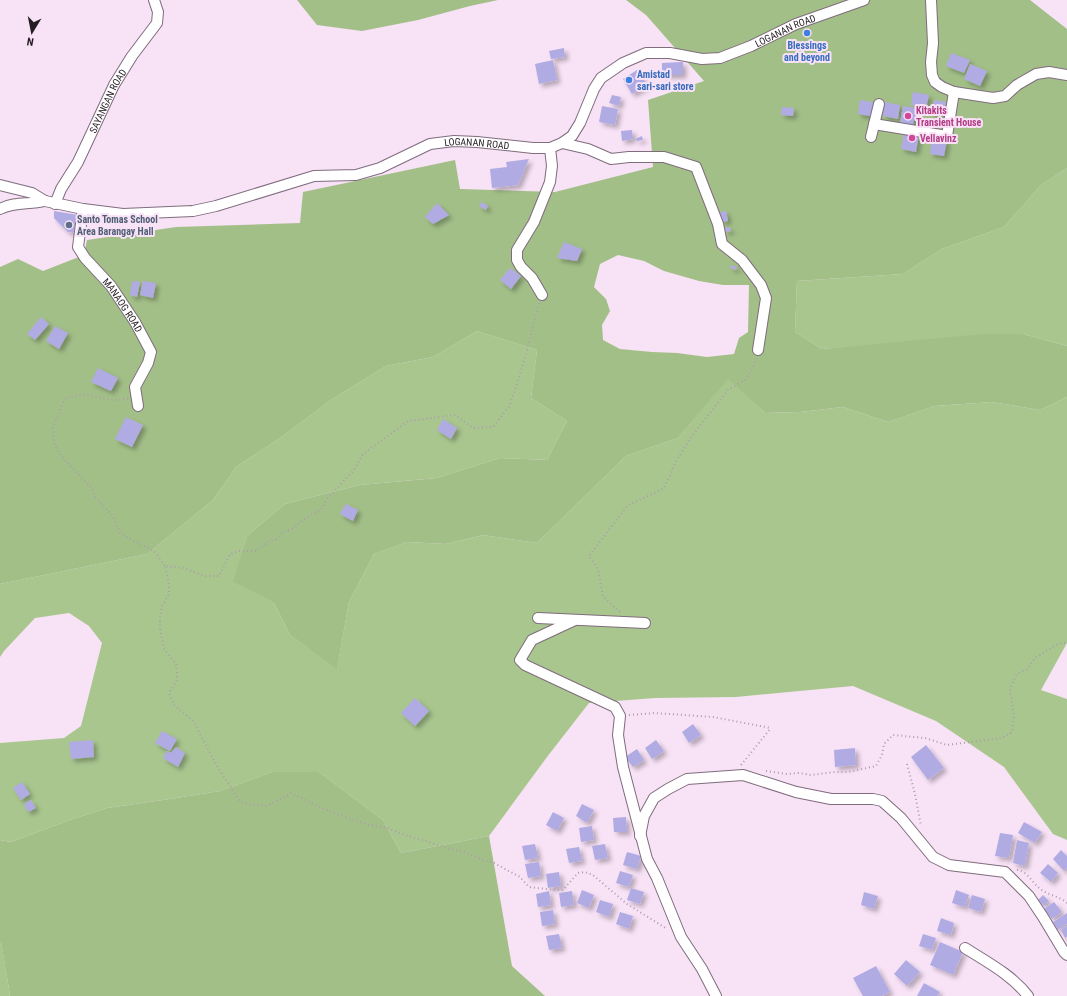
<svg xmlns="http://www.w3.org/2000/svg" width="1067" height="996" font-family="'Roboto Condensed',sans-serif">
<style>
.green{fill:#a9c68f}
.forest{fill:#a3bf88;fill-rule:evenodd}
.building{fill:#b1abe3;filter:url(#shadow)}
.lines{fill:none;stroke-linecap:round;stroke-linejoin:round}
.minor-casing{stroke:#7f6c7d;stroke-width:12}
.path{stroke:#ad9cab;stroke-width:2;stroke-dasharray:1 3;stroke-linecap:butt}
.minor{stroke:#fff;stroke-width:10}
.shop-dot{fill:#3f7fe0;stroke:#f8e2f6;stroke-width:1.5}
.hotel-dot{fill:#d1479c;stroke:#f8e2f6;stroke-width:1.5}
.service-dot{fill:#5c6f8a;stroke:#f8e2f6;stroke-width:1.5}
.labels{text-anchor:middle;dominant-baseline:central;stroke-width:4;stroke-linejoin:round;paint-order:stroke}
.street-label{font-size:10px;fill:#251d24;stroke:#f8e2f6}
.shop-label{font-size:10px;font-weight:bold;fill:#366cbe;stroke:#f8e2f6}
.hotel-label{font-size:10px;font-weight:bold;fill:#b23c85;stroke:#f8e2f6;text-anchor:start}
.service-label{font-size:10px;font-weight:bold;fill:#4e5e75;stroke:#f8e2f6;text-anchor:start}
</style>
<defs>
<filter id="shadow"><feDropShadow dx="3.5" dy="3.5" stdDeviation="2" flood-color="#0004"/></filter>
</defs>
<rect width="100%" height="100%" fill="#f8e2f6"/>
<path class="green" d="M1067 168V346L1023 334 822 349 795 332 797 281 903 274 942 249 1004 227 1041 185Z
M477 331 537 350 531 398 567 421 547 460 500 458 437 478 360 485 285 504 247 536 234 582 274 603 290 635 337 668 349 602 374 554 407 542 446 544 483 535 537 543 626 456 678 438 728 378 765 413 800 412 843 407 888 422 935 406 992 402 1040 410 1067 397V643L1041 690 1067 699V840L1053 834 1004 767 936 721 853 686 736 697 655 698 589 703 547 757 489 836 401 853 383 820 319 772H272L220 791 170 799 107 808 70 820 11 842 0 840V743L64 738 81 726 102 643 89 626 69 613 35 618 4 651 0 657V584L147 554 213 500 236 467 283 436 331 400 386 366 433 357Z
M0 941H1L10 995 9 996H0Z"/>
<path class="forest" d="M297 0H498L470 6 418 20 362 31 317 25Z
M624 0H1030L1067 29V168L1041 185 1004 227 942 249 903 274 797 281 795 332 822 349 983 334H1023L1067 346V397L1040 410 992 402 935 406 888 422 843 407 800 412 765 413 728 379 678 438 626 456 537 543 483 535 446 544 407 542 374 554 349 602 337 669 290 635 274 603 233 582 247 536 285 504 360 485 437 478 500 458 547 460 567 421 531 398 537 350 477 331 433 357 386 366 331 400 283 436 236 467 213 500 147 554 0 584V267L18 259 43 271 84 255 87 240 176 227 300 223 303 192 455 160 460 189 555 192 653 167 648 100 704 81 646 15 626 0ZM618 255 644 261 664 271 699 281 723 285H749L748 332 739 338 734 354 707 357 677 353 652 352 620 349 603 340 602 325 610 311 606 299 594 287 600 264Z
M272 772H319L383 820 401 853 489 836 512 966 545 996H9L10 995 1 942 0 941V840L11 842 70 820 107 808 170 799 220 791Z"/>
<path class="building" d="M564 48 565 57 551 59 549 51Z
M951 53 970 60 964 73 946 66Z
M553 60 557 80 539 84 535 64Z
M683 62V75H662V63Z
M970 64 987 71 980 86 964 79Z
M637 70 647 85 632 94 623 79Z
M913 92 929 95 926 108 911 105Z
M612 95 621 97 619 106 609 103Z
M860 100 877 103 875 117 858 114Z
M934 100 946 102 943 116 931 114Z
M885 102 900 105 898 119 883 116Z
M602 106 618 109 615 125 599 122Z
M903 106 916 108 913 125 900 123Z
M782 107 794 108 793 116 781 115Z
M632 130 633 139 622 141 621 131Z
M904 132 919 134 916 152 901 149Z
M642 136 643 140 637 141 635 139Z
M932 137 947 140 944 156 930 154Z
M529 159 518 185 492 188 490 169 507 167 506 162Z
M482 202 488 206 486 210 479 206Z
M437 203 449 215 433 224 425 217Z
M54 211 78 215V233L68 232 54 218Z
M726 211 728 221 722 222 720 212Z
M730 227 731 231 725 232V228Z
M564 242 582 249 577 261 557 258Z
M731 265 737 267 736 270 730 268Z
M510 268 521 276 511 289 500 280Z
M132 281 140 282 137 297 130 295Z
M143 281 156 283 153 298 140 295Z
M41 317 49 324 35 340 27 334Z
M55 326 68 333 59 349 46 341Z
M98 368 118 378 111 391 91 382Z
M126 417 143 425 132 447 115 439Z
M443 419 457 428 451 439 437 430Z
M346 504 358 510 353 521 340 514Z
M415 698 429 711 415 726 401 713Z
M693 724 701 735 689 743 682 732Z
M162 731 177 739 170 751 155 743Z
M93 740 94 757 71 759 69 742Z
M656 740 664 751 652 759 645 748Z
M926 745 944 768 928 780 911 757Z
M176 747 185 753 178 767 163 758 167 751 171 753Z
M855 748 856 765 835 767 834 750Z
M637 749 644 760 633 767 625 757Z
M22 782 30 794 21 800 13 788Z
M31 800 36 808 28 812 24 804Z
M582 804 594 810 587 823 576 816Z
M553 812 564 818 557 831 546 825Z
M626 817 627 832H614L613 818Z
M1024 822 1042 832 1035 843 1018 833Z
M592 826 594 840 581 842 579 828Z
M1000 833 1013 835 1009 858 995 856Z
M1017 840 1029 843 1025 866 1013 863Z
M535 844 538 858 525 860 522 846Z
M605 844 608 858 595 860 592 846Z
M579 847 582 861 569 863 566 849Z
M1061 850 1067 856V868L1064 871 1053 859Z
M627 852 641 856 637 869 623 865Z
M539 862 541 876 528 878 525 864Z
M1048 864 1058 873 1051 882 1040 873Z
M620 871 633 875 629 887 616 883Z
M559 872 561 886 548 888 546 874Z
M631 888 644 892 640 904 627 900Z
M582 890 594 895 589 908 577 903Z
M956 890 969 895 965 907 952 903Z
M549 891 551 905 538 907 536 894Z
M572 891 574 905 561 907 559 893Z
M864 892 878 896 874 909 861 905Z
M972 895 985 899 981 912 968 908Z
M1043 895 1049 901 1044 906 1038 900Z
M600 900 613 904 609 917 596 912Z
M1054 902 1062 912 1052 919 1044 909Z
M553 910 555 924 542 926 540 912Z
M620 912 633 916 629 929 616 924Z
M1067 913V924L1058 930 1053 922Z
M941 918 954 923 951 935 937 931Z
M1067 926V937L1065 938 1061 930Z
M559 934 562 948 549 950 546 936Z
M923 934 936 938 932 950 919 946Z
M940 942 963 952 953 975 930 965Z
M906 960 920 972 907 986 894 974Z
M876 966 890 992 882 996H863L853 978Z
M924 983 940 992 937 996H917Z"/>
<g class="lines">
<g class="minor-casing">
<g id="minor">
<path d="M931 0 933 43 931 62 932 75 935 82 942 87 954 92 993 98 1005 96 1017 85 1036 74 1049 72 1067 75"/>
<path d="M874 124 947 136 954 92"/>
<path d="M871 137 879 104"/>
<path d="M562 143 588 149 611 159 629 157H664L696 167 718 224 722 244 742 260 761 285 766 298 758 350"/>
<path id="s1" d="M0 185 32 193 45 201 83 209 123 214 193 211 216 206 314 176 356 175 380 168 430 144 454 141 477 142 533 148H550L562 143 572 136 580 123 594 89 601 78 623 63 646 53H670L702 59 720 58 751 46 796 24 864 0"/>
<path id="s2" d="M55 204 61 189 78 162 114 85 132 56 157 23 158 12 154 0"/>
<path d="M0 209C16 201 28 205 45 201"/>
<path id="s3" d="M83 209 78 247 85 258 111 286 135 322 151 352 148 363 135 387 138 406"/>
<path d="M542 295 532 278 521 267 517 260V250L534 222 550 182 552 166 550 148"/>
<path d="M538 618 645 623"/>
<path d="M575 620 532 640 520 660 525 665 615 707 620 716 618 735 623 767 647 859 657 878 681 937 702 969 716 996"/>
<path d="M640 836 644 816 654 798 668 789 687 779 743 775 796 792 831 799H873L882 801 901 818 933 857 949 865 1005 872 1029 896 1043 917 1064 952 1067 955"/>
<path d="M965 948C987 962 1012 975 1028 996"/>
</g>
</g>
<path class="path" d="M539 303 525 358 510 405 493 427 473 428 455 415 408 421 363 454 354 470 328 498 321 510 312 514 299 523 295 528 283 532 276 539 269 541 265 545 255 551H239L230 554 219 576H205L184 568 165 566 169 584V594L162 606 160 617V628L164 649 176 664 177 672V680L169 693 174 705 193 721 217 766 239 800 247 804 266 806 279 800 291 793 324 809 348 818 370 825 387 828 408 836 423 840 450 849 464 852 483 860 494 863 520 877 529 887 555 890H563L578 873 585 872 593 875 627 904 667 929
M128 398C114 403 101 397 87 395 79 394 72 397 65 398L53 427 54 441 57 450 64 459 92 488 95 497 113 516 120 533 155 552 165 566
M620 612 603 597 598 569 589 556 628 505 663 489 670 476 676 461 692 436 728 390 745 380 753 368 756 359
M629 715 655 713 713 717 771 728
M907 764 915 794 921 826
M741 765 771 728
M766 771 787 774 799 773 811 775 835 772H848L876 766 882 755 884 744 893 735 925 738 947 745 1002 738 1012 732 1014 717 1010 688 1017 674 1027 669 1035 658 1056 645 1067 642
M1017 870C1027 871 1032 882 1039 888 1047 895 1059 896 1067 903"/>
<use href="#minor" class="minor"/>
</g>
<g class="shop-dot">
<circle cx="807" cy="33" r="4"/>
<circle cx="629" cy="80" r="4"/>
</g>
<g class="hotel-dot">
<circle cx="908" cy="116" r="4"/>
<circle cx="912" cy="138" r="4"/>
</g>
<circle class="service-dot" cx="69" cy="225" r="4"/>
<g class="labels">
<g class="street-label">
<text stroke="none"><textPath href="#s1" startOffset="854">LOGANAN ROAD</textPath></text>
<text stroke="none"><textPath href="#s2" startOffset="116">SAYANGAN ROAD</textPath></text>
<text stroke="none"><textPath href="#s1" startOffset="493">LOGANAN ROAD</textPath></text>
<text stroke="none"><textPath href="#s3" startOffset="112">MANAOG ROAD</textPath></text>
</g>
<g class="shop-label">
<text x="807" y="45">Blessings<tspan x="807" dy="12">and beyond</tspan></text>
<text x="637" y="74" text-anchor="start">Amistad<tspan x="637" dy="12">sari-sari store</tspan></text>
</g>
<g class="hotel-label">
<text x="916" y="110">Kitakits<tspan x="916" dy="12">Transient House</tspan></text>
<text x="920" y="138">Vellavinz</text>
</g>
<g class="service-label">
<text x="77" y="219">Santo Tomas School<tspan x="77" dy="12">Area Barangay Hall</tspan></text>
</g>
</g>
<g transform="translate(32 32) rotate(190)" stroke="#f8e2f6" stroke-width="3" paint-order="stroke">
<path d="M0-3L7 15L0 10L-7 15Z" fill="#251d24"/>
<text y="-6" font-size="11" font-weight="bold" text-anchor="middle" fill="#251d24">N</text>
</g>
</svg>
